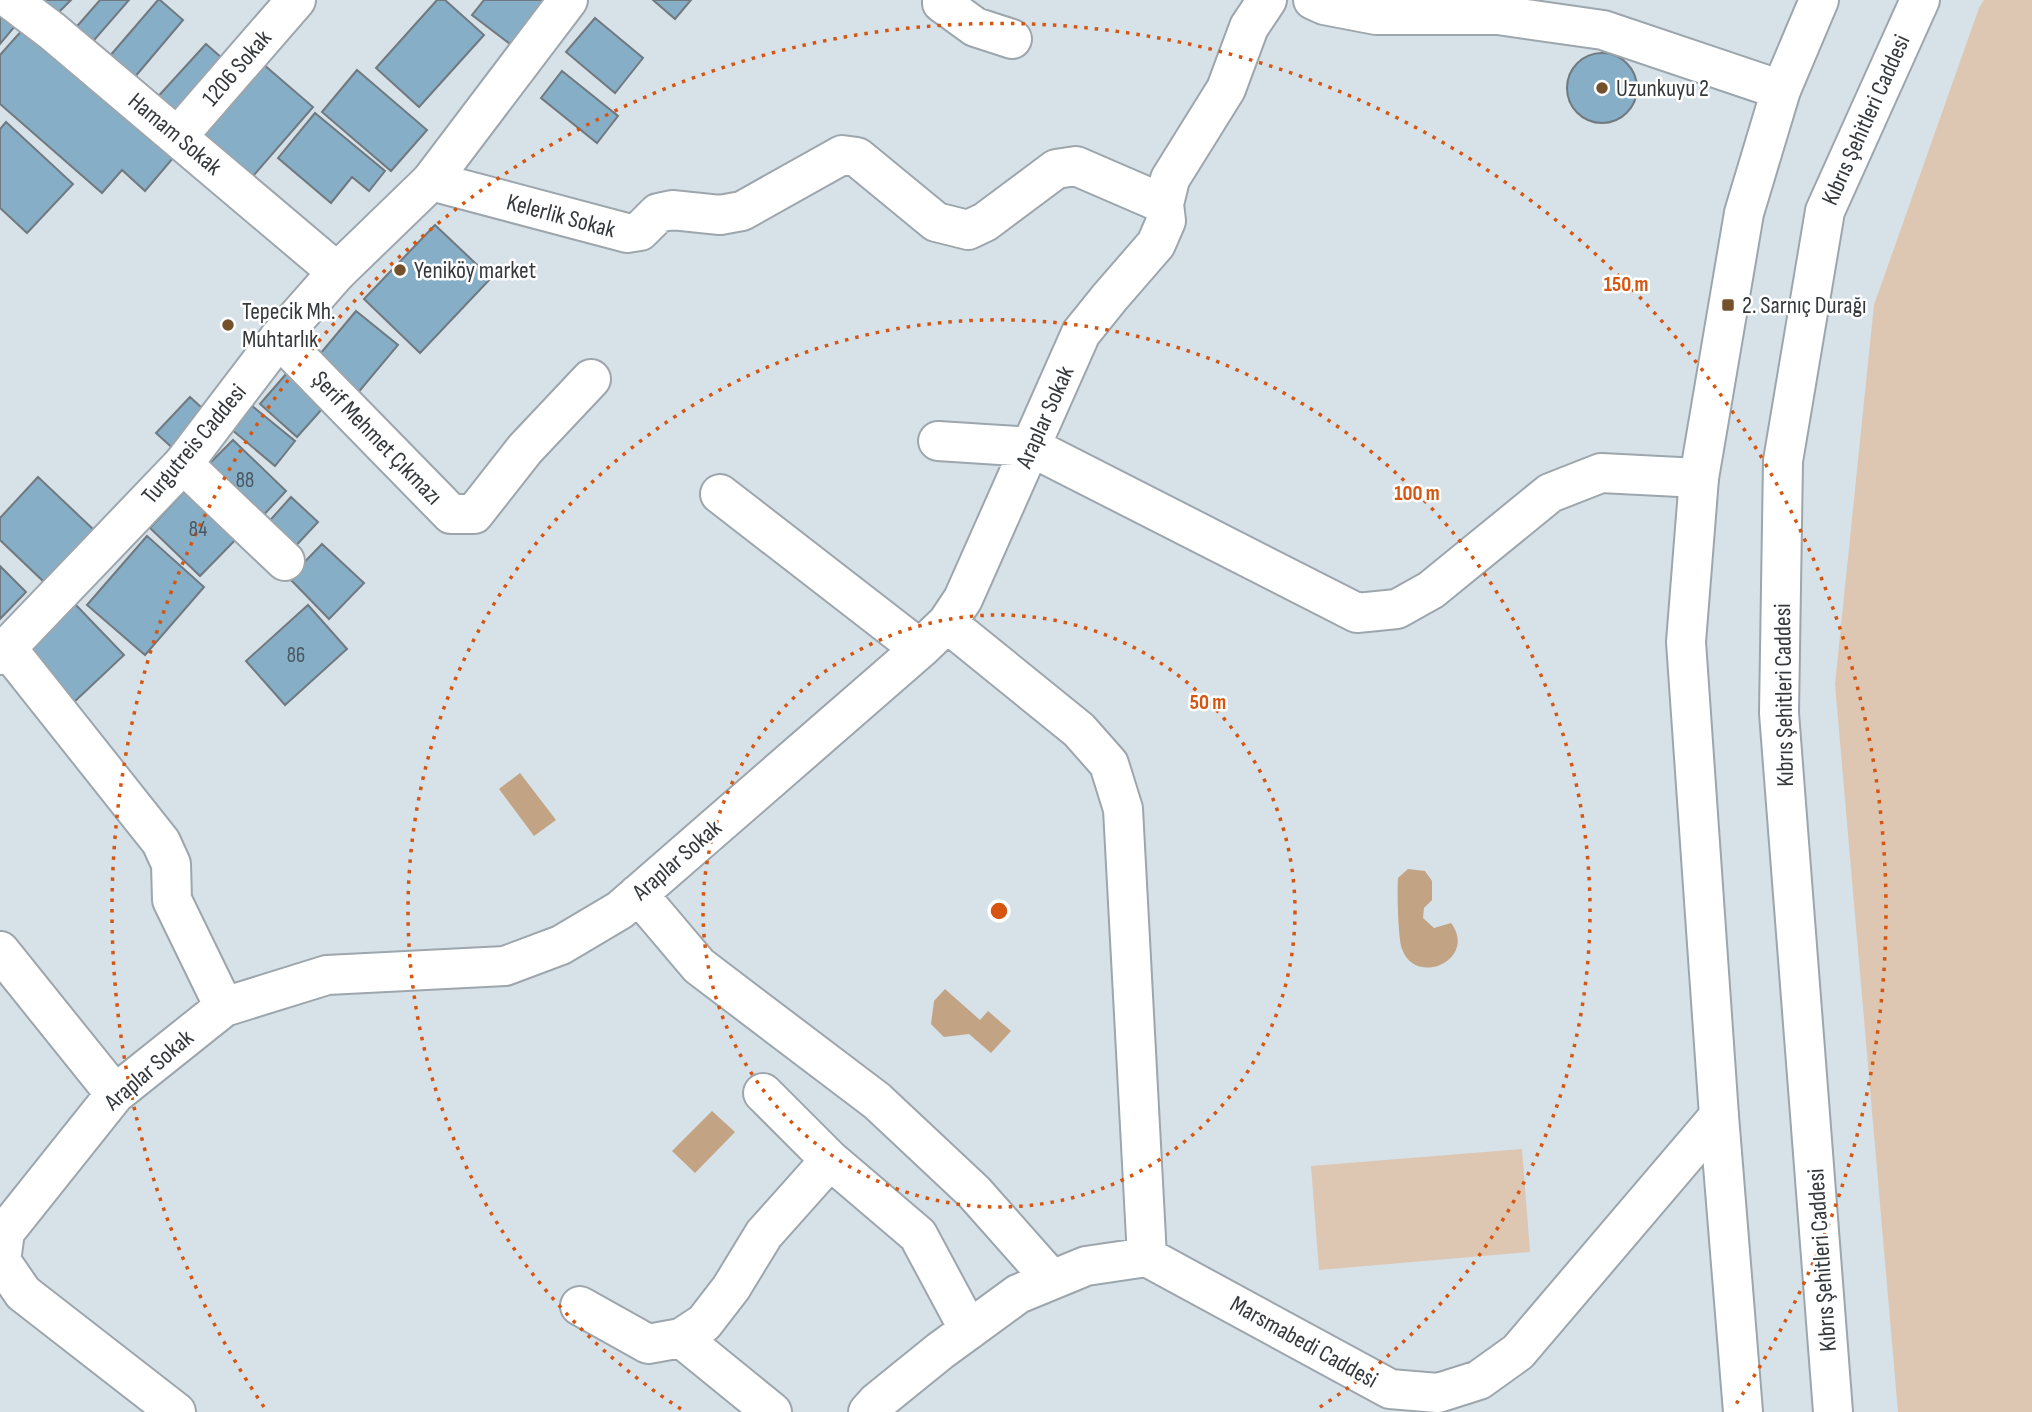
<svg xmlns="http://www.w3.org/2000/svg" width="2032" height="1412" font-family="'Sofia Sans Condensed',sans-serif">
<style>
.green{fill:#ddc7b2}
.water{fill:#c2a384}
.building{fill:#86aec7;stroke:#70797f;stroke-width:2}
.lines{fill:none;stroke-linecap:round;stroke-linejoin:round}
.street-casing{stroke:#9ca6ac;stroke-width:42}
.secondary-casing{stroke:#9ca6ac;stroke-width:42}
.highway-casing{stroke:#9ca6ac;stroke-width:42}
.street{stroke:#fff;stroke-width:38}
.secondary{stroke:#fff;stroke-width:38}
.highway{stroke:#fff;stroke-width:38}
.ring{fill:none;stroke:#d65611;stroke-width:3.5;stroke-dasharray:3.5 7}
.poi-dot{fill:#75512b;stroke:#fff;stroke-width:2.5}
.labels{text-anchor:middle;dominant-baseline:central;stroke-width:5;stroke-linejoin:round;paint-order:stroke}
.number-label{font-size:21px;fill:#49565f}
.street-label{font-size:24px;fill:#35393c;stroke:#fff}
.poi-label{font-size:24px;fill:#35393c;stroke:#fff;text-anchor:start}
.centre{fill:#d65611;stroke:#fff;stroke-width:3.5}
.ring-label{font-size:21px;text-anchor:middle;font-weight:bold;fill:#d65611;stroke:#fff;stroke-width:5;stroke-linejoin:round;paint-order:stroke}
</style>
<rect width="100%" height="100%" fill="#d7e1e8"/>
<path class="green" d="M1984 0H2032V1412H1898L1835 684 1874 305 1979 8Z
M1522 1149 1530 1252 1319 1270 1311 1166Z"/>
<path class="water" d="M520 773 556 820 534 836 499 789Z
M1408 869 1425 871 1432 881V900L1424 908 1423 918 1434 928 1451 923C1478 959 1416 988 1402 949 1398 938 1397 891 1398 878Z
M945 989 980 1020 988 1011 1011 1031 991 1053 969 1034 944 1037 931 1024 934 1001Z
M712 1111 735 1132 695 1173 672 1151Z"/>
<path class="building" d="M30 0H71L51 20Z
M100 0H129L88 47 72 32Z
M158 0H160L183 20 134 78 109 57Z
M437 0H445L484 35 419 107 376 68Z
M484 0H550L514 47 472 15Z
M653 0H691L675 19Z
M0 12 15 26 0 44Z
M595 18 643 58 615 93 566 52Z
M24 28 173 158 145 191 122 170 102 193 0 104V55Z
M206 44 230 65 177 123 153 102Z
M1567 88a35 35 0 1 1 70 0a35 35 0 1 1-70 0Z
M263 64 313 107 248 182 198 139Z
M357 70 427 130 391 171 322 112Z
M562 71 618 116 597 143 541 98Z
M315 113 385 171 369 191 352 177 331 203 278 158Z
M6 122 73 184 27 233 0 208V129Z
M435 225 491 278 420 353 364 299Z
M356 311 398 345 351 401 310 366Z
M293 366 331 399 297 437 260 404Z
M190 397 212 417 178 453 156 433Z
M251 405 295 441 275 466 231 429Z
M233 440 286 491 258 521 204 469Z
M38 477 94 530 44 582 0 540V518Z
M194 481 245 530 200 576 150 528Z
M291 497 318 522 290 552 264 527Z
M147 536 204 587 145 655 87 605Z
M322 544 364 583 329 619 289 578Z
M0 566 26 592 0 619Z
M74 603 124 655 73 703 24 651Z
M308 605 347 649 285 705 246 661Z"/>
<g class="lines">
<g class="street-casing">
<path id="street" d="M11 0 52 31 337 272
M942 0V3L975 27 1012 39
M1313 0 1324 5 1376 15H1498L1603 30 1781 90
M178 136 296 0
M431 181 627 233 640 231 658 213 672 210 720 215 742 211 842 155 857 157 936 222 968 230 985 222 1056 169 1076 166 1164 204
M279 338 451 514H474L525 449 591 379
M938 441 1031 447 1357 613 1397 609 1431 590 1550 493 1601 473 1699 478
M183 464 285 561
M720 494 920 649
M947 623 1079 730 1109 764 1123 809 1147 1257
M7 648 161 842 171 864 172 900 224 1007
M638 894 699 966 877 1101 974 1192 1052 1280
M0 951 115 1094
M763 1093 830 1160 918 1235 969 1330
M580 1306 648 1344 681 1338 704 1323 731 1288 764 1234 830 1160
M681 1338 772 1412
M176 1412 23 1293 1 1261 5 1232 115 1094 224 1007 327 975 505 966 561 945 620 910 920 649 947 623 963 599 1081 333 1110 297 1156 244 1166 221 1164 204 1170 179 1226 89 1249 27 1267 0
M868 1412 877 1402 940 1351 1018 1294 1086 1266 1147 1257 1390 1389 1438 1393 1479 1380 1518 1352 1719 1116"/>
</g>
<g class="secondary-casing">
<path id="secondary" d="M0 655 183 464 279 338 337 272 431 181 568 0"/>
</g>
<g class="highway-casing">
<path id="highway" d="M1743 1412 1719 1116 1686 642 1699 478 1744 213 1781 90 1819 0
M1833 1412 1779 713 1783 461 1825 211 1920 0"/>
</g>
<use href="#street" class="street"/>
<use href="#secondary" class="secondary"/>
<use href="#highway" class="highway"/>
</g>
<g class="ring">
<circle cx="999" cy="911" r="296"/>
<path d="M681 1409A591 591 0 1 1 1317 1409"/>
<path d="M264 1407A887 887 0 1 1 1734 1407"/>
</g>
<g class="poi-dot">
<circle cx="1602" cy="88" r="7"/>
<circle cx="400" cy="270" r="7"/>
<rect x="1721" y="298" width="14" height="14" rx="3.5"/>
<circle cx="228" cy="325" r="7"/>
</g>
<g class="labels">
<g class="number-label">
<text x="245" y="480">88</text>
<text x="198" y="529">84</text>
<text x="296" y="655">86</text>
</g>
<g class="street-label">
<text transform="translate(237 68) rotate(-49)">1206 Sokak</text>
<text transform="translate(1866 120) rotate(-66)">Kıbrıs Şehitleri Caddesi</text>
<text transform="translate(175 134) rotate(40)">Hamam Sokak</text>
<text transform="translate(561 216) rotate(15)">Kelerlik Sokak</text>
<text transform="translate(1045 417) rotate(-66)">Araplar Sokak</text>
<text transform="translate(377 438) rotate(46)">Şerif Mehmet Çıkmazı</text>
<text transform="translate(194 444) rotate(-50)">Turgutreis Caddesi</text>
<text transform="translate(1784 695) rotate(-91)">Kıbrıs Şehitleri Caddesi</text>
<text transform="translate(677 860) rotate(-41)">Araplar Sokak</text>
<text transform="translate(149 1070) rotate(-41)">Araplar Sokak</text>
<text transform="translate(1822 1260) rotate(-94)">Kıbrıs Şehitleri Caddesi</text>
<text transform="translate(1304 1342) rotate(29)">Marsmabedi Caddesi</text>
</g>
<g class="poi-label">
<text x="1616" y="88">Uzunkuyu 2</text>
<text x="414" y="270">Yeniköy market</text>
<text x="1742" y="305">2. Sarnıç Durağı</text>
<text x="242" y="311">Tepecik Mh.<tspan x="242" dy="28">Muhtarlık</tspan></text>
</g>
</g>
<circle cx="999" cy="911" r="10" class="centre"/>
<g class="ring-label">
<text x="1626" y="291">150 m</text>
<text x="1417" y="500">100 m</text>
<text x="1208" y="709">50 m</text>
</g>
</svg>
